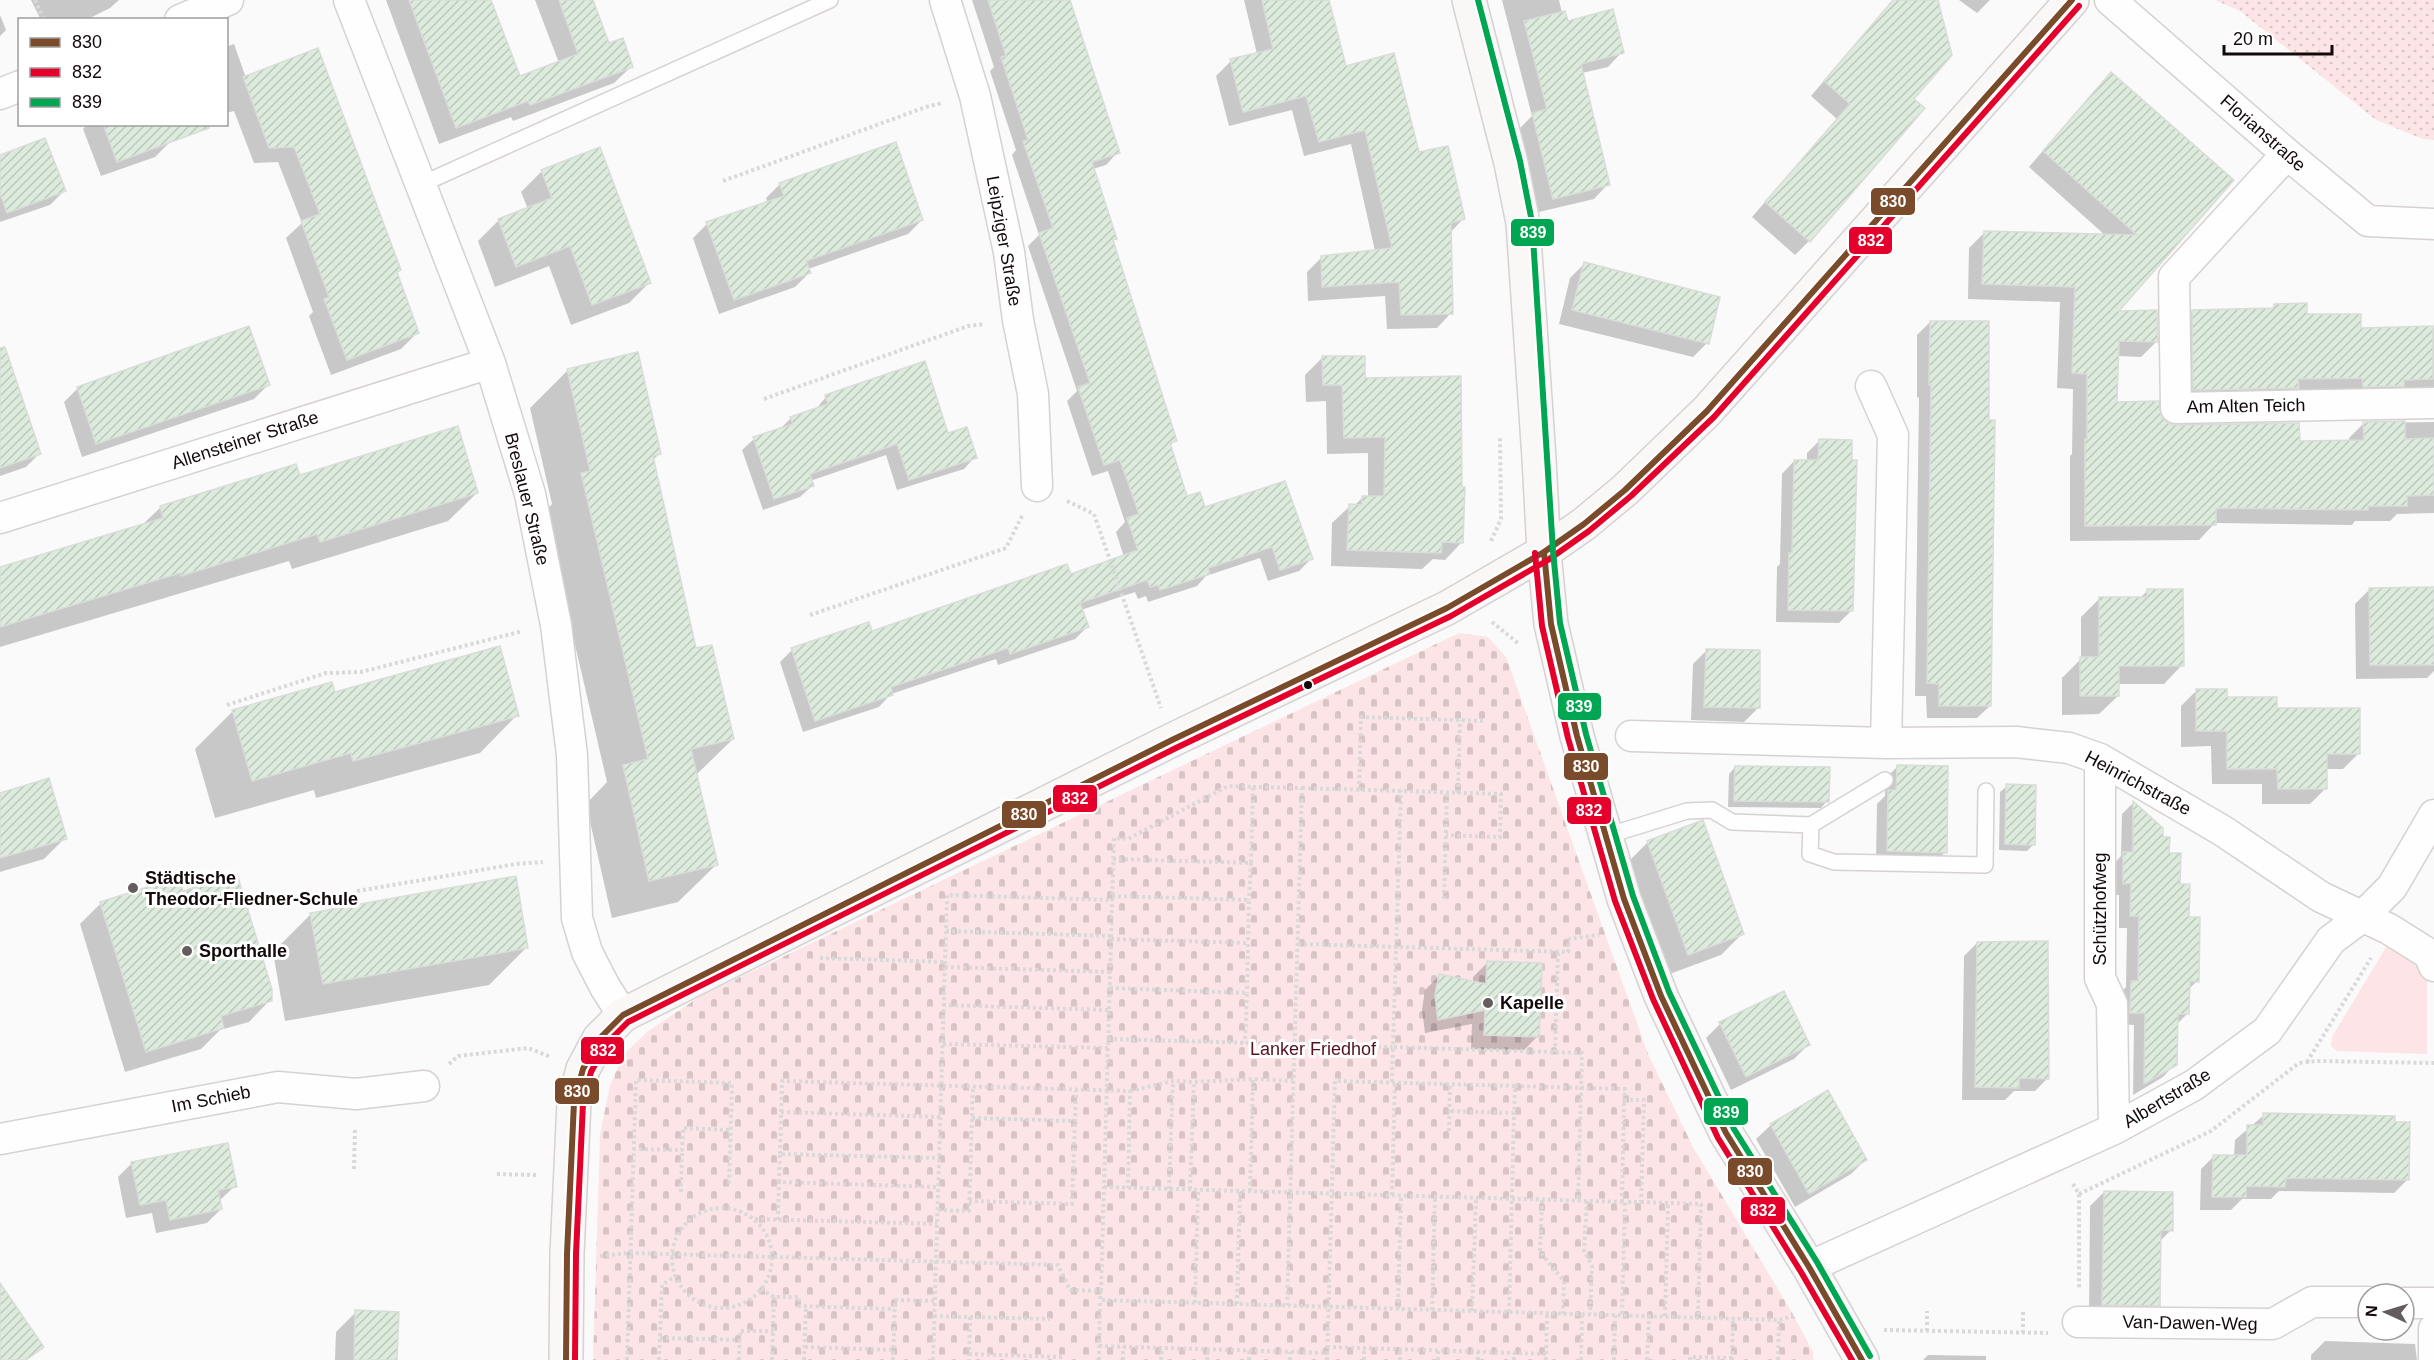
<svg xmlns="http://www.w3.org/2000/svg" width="2434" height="1360" font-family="Arial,sans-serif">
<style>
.grass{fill:url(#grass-dots)}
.cemetery{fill:url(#cemetery-stones)}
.park{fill:#fde5e7}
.shadow{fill:#0003}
.building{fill:url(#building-hatch);stroke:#d9ddd9;stroke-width:1.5}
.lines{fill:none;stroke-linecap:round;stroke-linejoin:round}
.lane-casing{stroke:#d7d1d1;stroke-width:18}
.street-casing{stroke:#d7d1d1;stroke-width:33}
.secondary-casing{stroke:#d7d1d1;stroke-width:36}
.path{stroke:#d9d9d9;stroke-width:4;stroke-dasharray:3 3;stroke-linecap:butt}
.lane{stroke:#fefefe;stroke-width:15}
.street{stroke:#fefefe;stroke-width:30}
.secondary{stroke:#faf7f7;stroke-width:33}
.bus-1-casing{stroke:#fff;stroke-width:10}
.bus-2-casing{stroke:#fff;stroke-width:10}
.bus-3-casing{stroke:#fff;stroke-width:10}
.bus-1{stroke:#7a4b2a;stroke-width:6}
.bus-2{stroke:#e4002b;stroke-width:6}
.bus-3{stroke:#00a651;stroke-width:6}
.bus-dot{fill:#13090a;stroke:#fff;stroke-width:2}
.poi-dot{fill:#645d5e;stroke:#fff;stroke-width:2}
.labels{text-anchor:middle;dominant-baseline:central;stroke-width:6;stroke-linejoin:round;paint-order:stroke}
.street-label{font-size:18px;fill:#13090a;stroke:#fff}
.poi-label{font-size:18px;font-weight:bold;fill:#13090a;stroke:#fff;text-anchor:start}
.park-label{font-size:18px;fill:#521221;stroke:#fff}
.line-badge{stroke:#fff;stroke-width:2}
.badge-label{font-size:16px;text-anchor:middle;font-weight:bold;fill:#fff}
</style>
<defs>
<pattern id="grass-dots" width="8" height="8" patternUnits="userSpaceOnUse" patternTransform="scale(1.5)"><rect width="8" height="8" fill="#fde5e7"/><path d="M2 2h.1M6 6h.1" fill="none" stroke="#d8c3c5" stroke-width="1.8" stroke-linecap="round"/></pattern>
<pattern id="cemetery-stones" width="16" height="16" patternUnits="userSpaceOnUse" patternTransform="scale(1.5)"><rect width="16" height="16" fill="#fde5e7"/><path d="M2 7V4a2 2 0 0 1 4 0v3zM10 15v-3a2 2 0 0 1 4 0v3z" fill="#d8c3c5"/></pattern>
<pattern id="building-hatch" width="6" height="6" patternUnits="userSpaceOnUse" patternTransform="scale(1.5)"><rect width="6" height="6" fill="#ddebdd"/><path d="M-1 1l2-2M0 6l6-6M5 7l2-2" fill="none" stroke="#bdc8bc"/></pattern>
</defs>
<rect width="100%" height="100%" fill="#fafafa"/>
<path class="grass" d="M2215 0H2434V140L2423 139 2376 120 2240 11Z"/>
<path class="cemetery" d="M1459 633 1488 637 1506 657 1648 1054 1693 1147 1794 1316 1813 1352V1360H593L600 1135 610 1085 624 1054 647 1032 699 997Z"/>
<path class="park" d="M2388 944 2419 967 2427 978V1054L2337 1051 2331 1046 2332 1037Z"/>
<path class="shadow" d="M31 0H119L110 8 86 20H41Z
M386 0H490L519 78 559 63 535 0H591L608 45 632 66 614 83 513 121 511 117 439 144Z
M972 0H1069L1118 152 1106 165 1093 169 1116 238 1112 242 1175 440 1170 446 1186 498 1204 509 1311 559 1299 571 1268 581 1260 558 1206 576 1197 586 1148 602 1146 596 1138 599 1135 592 1081 610 1087 627 1075 639 998 665 996 659 891 694 879 707 803 732 780 662 792 650 871 633 1070 576 1124 557 1116 532 1125 522 1108 471 1092 476 1067 401 1077 391 1028 246 1039 235 1012 155 1016 150 990 71 994 67Z
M1244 0H1328L1345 68 1418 154 1463 219 1450 233 1451 313 1437 328 1387 329 1385 296 1308 301 1307 272 1322 257 1375 251 1351 144 1304 156 1292 110 1229 126 1216 76 1231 61 1257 54Z
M1502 0H1559L1562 13 1567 22 1622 52 1608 67 1582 73 1608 184 1594 199 1539 212 1519 129 1532 116Z
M1893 0H1930L1912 99 1809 241 1795 255 1752 217 1837 119 1811 96Z
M1959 0H1990L1977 13Z
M0 15 6 30 0 36Z
M234 44 246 78 399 270 396 274 417 333 401 349 331 375 309 316 313 312 286 238 302 223 278 162 254 163 234 111 226 113V47Z
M2096 89 2232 180 2116 312 2156 342 2141 357 2117 356 2116 403 2160 418 2167 425 2298 443 2349 442V438L2364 423 2434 422V513L2397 514 2390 521H2355L2352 525 2215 523 2199 540 2070 541V456L2072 454 2073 389 2057 388 2060 302 1968 299 1969 248 1984 233 2106 236 2029 167Z
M88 124H196L171 141 155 157 101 176 83 129Z
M0 157 64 191 50 205 0 222Z
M542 171 650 282 629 303 571 325 549 266 495 287 478 241 499 220 528 209 521 192Z
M780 184 922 220 908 234 808 269 809 273 795 287 719 314 693 238 707 224 768 203 766 198Z
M1584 264 1707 343 1693 357 1559 324 1570 278Z
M2275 305 2306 316 2360 329 2434 328V410L2178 405 2177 326 2192 311 2270 310Z
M1930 322 1990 706 1977 718H1927L1926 696H1915L1919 398 1917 397V335Z
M1322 358 1364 380 1462 542 1445 560 1433 559 1422 569 1331 566 1332 523 1350 506H1354L1363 497H1368V453L1327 454 1326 401 1306 402 1305 375Z
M568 370 659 454 652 461 695 650 733 739 696 775 716 865 678 902 612 918 586 804 607 782 544 512 552 504 530 408Z
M268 385 254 399 82 457 64 402 78 388Z
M0 394 40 453 26 467 0 476Z
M826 397 947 435 975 457 964 469 897 490 886 455 810 481 812 486 800 497 763 510 742 450 754 439 779 430 791 418 815 410Z
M1819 441 1852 610 1839 623 1776 622 1777 567 1780 564 1782 474 1794 461H1807V453Z
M299 476 477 493 448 521 292 569 289 561 0 647V568L141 526 161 507Z
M2370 589H2434V671L2427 678 2356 679 2355 604Z
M2147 591 2182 665 2164 684H2117L2118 696 2099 714 2062 715V678L2081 659V617L2099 599 2140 598Z
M1707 650 1758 708 1744 722 1691 720 1693 664Z
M2196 691 2276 710 2358 754 2343 769H2326V788L2310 804H2262V784H2212L2211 746 2181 747V706Z
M334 694 517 715 480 753 316 798 314 790 215 818 195 749 233 711Z
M1735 767 1827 801 1821 808 1728 807 1729 774Z
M1897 767 1945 852 1934 864 1876 863 1877 804 1885 796 1886 778Z
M2007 786 2034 844 2027 851 1999 850 2000 792Z
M0 794 65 838 44 859 0 872Z
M2133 803 2162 838 2168 854 2187 918 2197 981 2188 990V1013L2177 1024 2175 1064 2163 1077 2133 1095 2134 1025 2119 1024V994L2126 987 2127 928H2119V895H2111L2112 866 2121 856 2122 814Z
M1648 842 1742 934 1721 955 1667 975 1627 863Z
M182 892 270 1000 249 1022 220 1030 201 1049 125 1072 80 924 101 903Z
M311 914 527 947 489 985 285 1021 273 952Z
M1977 943 2048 1078 2035 1091H2014L2005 1100H1962L1964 956Z
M1487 963 1539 996 1547 998 1539 1006 1538 1036 1524 1050 1471 1049 1472 1024 1425 1033 1422 1010 1425 990 1439 976 1473 983V977Z
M1720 1024 1808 1045 1794 1059 1731 1090 1706 1038Z
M1827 1093 1865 1160 1851 1174 1795 1207 1756 1139 1771 1125Z
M2264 1115 2407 1180 2394 1193 2279 1191 2271 1199H2242L2231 1210H2200L2201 1169 2214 1156H2234L2235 1140Z
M132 1163 235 1186 219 1201 221 1209 207 1223 156 1233 152 1213 126 1218 118 1177Z
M2104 1192 2171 1230 2159 1242 2158 1305 2144 1319H2089L2090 1206Z
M356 1312 395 1360H335L336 1332Z
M2325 1341 2415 1344 2417 1360H2311V1355Z
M1928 1355 1986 1356V1360H1923Z"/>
<path class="building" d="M409 0H491L520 76 578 54 559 0H593L609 43 623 38 633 67 530 105 528 101 456 128Z
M988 0H1070L1120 153 1092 162 1117 239 1113 240 1177 441 1170 443 1187 496 1200 492 1205 507 1285 481 1313 559 1280 570 1272 547 1208 568 1210 574 1160 590 1158 585 1150 587 1147 580 1080 603 1089 627 1010 654 1008 648 891 687 893 695 815 721 791 648 869 622 872 631 1067 564 1071 574 1138 550 1127 518 1139 514 1120 460 1104 465 1078 387 1090 383 1039 233 1053 228 1023 141 1028 140 1001 57 1006 56Z
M1262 0H1329L1346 66 1394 53 1419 152 1448 146 1465 219 1451 223 1453 314 1401 315 1399 282 1322 287 1321 256 1392 248 1365 130 1319 142 1306 96 1243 112 1230 59 1273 49Z
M1893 0H1938L1952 55 1914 99 1925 108 1810 242 1765 202 1850 104 1824 81Z
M1613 9 1624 53 1581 64 1610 185 1553 199 1532 113 1547 109 1524 21 1565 11 1568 21Z
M318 48 401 270 397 272 419 333 347 360 324 299 329 297 301 221 320 214 294 147 269 148 243 77Z
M2111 72 2234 180 2119 311 2157 310 2158 342 2119 341 2117 402 2159 401 2162 417 2168 423 2176 425 2299 423 2300 441 2364 440 2363 422 2405 421V439L2434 438V495L2407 496V506H2368V510L2216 508V525L2085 526V439H2087V374L2072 373 2075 287 1982 284 1984 231 2137 235 2043 151Z
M103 124H208L209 128 117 162Z
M45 138 66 191 7 213 0 193V155Z
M896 142 923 220 806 261 811 273 734 300 706 222 784 196 779 183Z
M600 147 651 283 592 305 570 246 516 267 498 219 552 198 541 170Z
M1584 262 1720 297 1709 344 1572 310Z
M2307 303V314H2361V328L2433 326V379L2404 380V386L2363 387 2362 378 2298 379 2299 388 2193 390 2192 310 2274 308V304Z
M1930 321H1989V420H1995L1991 706H1939V684L1927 683 1931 385H1929Z
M249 326 270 385 96 444 77 387Z
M5 347 41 454 0 468V348Z
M638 352 661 454 653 456 696 648 712 645 734 739 691 749 718 865 649 881 623 765 648 759 581 473 590 471 567 369Z
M1322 356H1365V378L1461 376 1462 487H1465L1463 543 1442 542 1441 553 1347 550 1349 504 1362 505V496H1384L1385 437 1344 438 1342 385H1323Z
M925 361 948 433 967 427 977 458 909 480 897 444 810 474 814 486 774 499 753 437 793 424 790 417 828 404 825 395Z
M458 426 478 493 320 542 317 534 181 576 180 573 0 627V567L163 518 160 506 296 464 300 475Z
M1819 439 1852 440V460H1857L1853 611 1788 610 1789 553H1792L1794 460H1818Z
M2434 587V665H2370L2369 588Z
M2147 589H2183L2184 666H2119V696H2080V657H2099V597H2147Z
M500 646 519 716 353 761 351 753 252 781 232 710 332 682 335 692Z
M1706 649 1760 650V708L1704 707Z
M2196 689H2227V697H2277V708H2360V754H2327V789H2278L2277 769H2227V731H2196Z
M1897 765 1948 766 1947 853 1887 851 1888 790H1896Z
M1735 766 1830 767 1829 802 1734 801Z
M49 778 67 839 0 858V793Z
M2006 784 2036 785 2035 845 2005 844Z
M2133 801 2163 828V837H2170L2169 853H2181L2180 884H2190L2189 917H2200L2199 982 2190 981 2189 1014H2178L2177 1065 2144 1084 2145 1013H2130L2131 981H2138L2139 916H2130L2131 883 2123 884V852H2133Z
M1703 820 1744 934 1688 955 1647 841Z
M237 874 272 989V1001L221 1016 224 1028 146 1052 100 902 179 877 183 891Z
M516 876 528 948 323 984 310 913Z
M2048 941 2049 1079 2019 1078V1088L1975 1087 1977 942Z
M1487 961 1542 963 1541 995 1550 997 1541 999 1539 1037 1484 1035 1485 1010 1438 1020 1435 995 1439 974 1486 984Z
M1784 991 1810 1045 1746 1077 1719 1022Z
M1828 1090 1867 1160 1809 1194 1770 1124Z
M2263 1113 2395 1116V1122H2410L2409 1180 2286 1178 2285 1187 2246 1186V1197H2212L2213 1155H2247V1125H2263Z
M228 1143 237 1187 218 1190 222 1209 170 1220 166 1200 140 1205 131 1162Z
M2104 1191 2173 1192V1231L2161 1230 2160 1306 2102 1305Z
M0 1283 44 1347 26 1360H0Z
M355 1310 399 1312 397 1360H354Z"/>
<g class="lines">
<g class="lane-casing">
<path id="lane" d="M422 184 830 0
M1811 825 1810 854 1834 862 1985 865 1986 791
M1606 836 1687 811 1712 810 1732 822 1811 825 1885 780"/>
</g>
<g class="street-casing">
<path id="street" d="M349 0 490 363 530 494 556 625 572 755 577 918 587 952 605 987 623 1015
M945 0 975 96 1009 252 1018 320 1033 394 1037 486
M2110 0 2287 154 2368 221 2434 224
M180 20 228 0
M0 94 20 86
M2287 154 2174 277 2176 408 2434 403
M1871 386 1893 435 1886 743
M0 518 490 363
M1631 736 1886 743 2016 742 2069 748 2100 759 2223 831 2321 897 2389 929 2429 954 2434 966
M2100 759V978L2112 1004 2114 1129
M0 1139 278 1087 356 1094 424 1086
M1809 1267 2114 1129 2194 1085 2267 1031 2331 940 2362 917 2392 887 2434 815
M2404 1303H2434
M2078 1322 2273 1324 2312 1302H2368
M2434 1360V1329"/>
</g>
<g class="secondary-casing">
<path id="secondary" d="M1469 0 1511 163 1523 223 1539 458 1544 552 1551 624 1577 736 1624 899 1661 996 1726 1133 1809 1267 1862 1360
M566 1360 567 1254 574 1102 583 1069 599 1039 623 1015 1172 740 1447 608 1544 552 1584 524 1625 490 1707 411 2072 0"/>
</g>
<path class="path" d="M35 0 44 20
M723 181 926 107 942 103
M764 399 968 326 985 324
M1067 501 1094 514 1161 708
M1491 541 1501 519 1500 437
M810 615 1006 548 1023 514
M1492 622 1519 644
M227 705 326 673 361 672 523 631
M1253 787 1302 788 1287 1305
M1302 788 1501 794 1500 837 1446 835
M1359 790 1361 717 1485 721
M1458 793 1460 720
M1113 859 1251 863 1249 900
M357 891 516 864 543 862
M1112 896 1249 900 1248 943
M1444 899 1447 792
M946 931 1111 936
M1111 939 1248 943 1247 993
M1298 944 1568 952 1569 939 1599 935
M820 958 945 962
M945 967 1110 972
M1110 988 1247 993 1245 1043
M943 1005 1109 1010
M1108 1039 1393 1047 1401 791
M943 1044 1108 1048
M1555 1052 1558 952
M2307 1062 2371 958
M449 1064 458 1056 528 1048 551 1057
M1392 1082 1393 1047 1582 1053 1578 1201
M1515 1086 1625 1089 1624 1100
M1130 1091 1173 1081 1194 1082 1253 1079 1293 1081
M781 1112 941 1117
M972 1118 1075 1121 1076 1090
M1449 1131 1450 1084
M633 1149 682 1150 683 1128 731 1130
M780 1154 782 1081 1130 1091 1128 1188
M354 1169 355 1128
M497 1174 536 1175
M779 1182 780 1154 939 1158
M2073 1184 2079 1194V1289
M1104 1187 1625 1202 1622 1315
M1169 1189 1173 1081
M1190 1189 1194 1082
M1250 1191 1253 1079
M681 1192 682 1150
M2079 1194 2211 1131 2299 1063 2317 1061 2434 1063
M1392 1195 1395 1082
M1542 1200 1540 1252 1564 1281 1563 1314
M969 1201 1072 1204 1075 1121
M1587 1201 1584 1250 1592 1266 1590 1314
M1622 1202 1624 1100H1644L1641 1202H1625
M1641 1202 1701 1204 1698 1317
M672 1258a50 50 0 1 1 100 0a50 50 0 1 1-100 0Z
M938 1210 969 1211 973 1087
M755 1219 937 1224
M778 1220 779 1182 939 1187
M600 1256 630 1253 1058 1265 1070 1290 1101 1291 1100 1300 1779 1320 1796 1315
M761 1289 774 1297H799V1306L894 1309
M1101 1291 1114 838 1128 839 1228 786 1253 787 1251 863
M1195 1303 1198 1190
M1237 1304 1240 1191
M1398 1309 1401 1195
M1432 1310 1435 1197
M1472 1311 1476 1198
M1509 1312 1514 1113
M934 1316 970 1317 969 1360
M1665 1316 1668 1203
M970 1317 1050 1319
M1884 1330 2048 1333
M1927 1331V1311
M2023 1333V1312
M660 1338 740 1340
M1099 1346 1327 1353
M805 1347 893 1350
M1327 1347 1546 1354
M969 1354 1064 1357
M627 1360 636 1080 732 1083 729 1185
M659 1360 662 1285 676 1276
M739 1360 740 1331H773
M772 1360 774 1297
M804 1360 806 1307
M893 1360 895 1300 935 1301
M933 1360 947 895 1112 900
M1099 1360 1100 1300
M1123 1360V1347
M1161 1360 1162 1348
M1207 1360 1208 1349
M1249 1360V1350
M1290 1360V1352
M1327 1360 1335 1081 1515 1086 1514 1113 1449 1111
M1364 1360V1349
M1400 1360V1350
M1438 1360V1351
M1478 1360V1352
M1514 1360V1353
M1546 1360 1547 1313
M1581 1360 1582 1314
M1614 1360 1615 1315
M1647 1360 1649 1316
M1690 1360V1357L1732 1358
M1732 1360 1733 1318
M1778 1360 1779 1320"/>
<use href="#lane" class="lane"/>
<use href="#street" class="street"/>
<use href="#secondary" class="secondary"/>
<g class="bus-1-casing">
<path id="bus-1" d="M1544 552 1551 624 1577 736 1624 899 1661 996 1726 1133 1809 1267 1862 1360
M566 1360 567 1254 574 1102 583 1069 599 1039 623 1015 1172 740 1447 608 1544 552 1584 524 1625 490 1707 411 2072 0"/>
</g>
<g class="bus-2-casing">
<path id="bus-2" d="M1535 553 1542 626 1568 738 1615 901 1653 999 1718 1138 1801 1272 1852 1360
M575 1360 576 1254 583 1103 591 1072 606 1044 628 1022 1176 748 1451 616 1548 560 1589 531 1631 496 1714 417 2079 6"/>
</g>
<g class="bus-3-casing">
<path id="bus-3" d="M1478 0 1520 161 1532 222 1553 551 1560 623 1586 734 1633 896 1669 992 1734 1129 1817 1262 1870 1356"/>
</g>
<use href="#bus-1" class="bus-1"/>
<use href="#bus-2" class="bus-2"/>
<use href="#bus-3" class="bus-3"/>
</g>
<circle class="bus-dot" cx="1308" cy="685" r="5"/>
<g class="poi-dot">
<circle cx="133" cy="888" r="6"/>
<circle cx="187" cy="951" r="6"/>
<circle cx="1488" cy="1003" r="6"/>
</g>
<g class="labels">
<g class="street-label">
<text transform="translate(2263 133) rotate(41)">Florianstraße</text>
<text transform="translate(1004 241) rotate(80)">Leipziger Straße</text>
<text transform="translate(2246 406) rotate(-1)">Am Alten Teich</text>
<text transform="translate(245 440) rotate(-18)">Allensteiner Straße</text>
<text transform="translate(527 499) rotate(76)">Breslauer Straße</text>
<text transform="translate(2138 783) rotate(28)">Heinrichstraße</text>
<text transform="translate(2100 909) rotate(-90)">Schützhofweg</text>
<text transform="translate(2167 1098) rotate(-31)">Albertstraße</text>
<text transform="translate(211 1099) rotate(-11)">Im Schieb</text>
<text transform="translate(2190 1323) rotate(1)">Van-Dawen-Weg</text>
</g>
<g class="poi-label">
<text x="145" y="878">Städtische<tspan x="145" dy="21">Theodor-Fliedner-Schule</tspan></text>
<text x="199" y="951">Sporthalle</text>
<text x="1500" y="1003">Kapelle</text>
</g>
<g class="park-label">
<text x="1313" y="1049">Lanker Friedhof</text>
</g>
</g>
<g class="line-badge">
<rect x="1870" y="187" width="46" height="29" rx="6" fill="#7a4b2a"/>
<rect x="1510" y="218" width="45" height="29" rx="6" fill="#00a651"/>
<rect x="1848" y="226" width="45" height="29" rx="6" fill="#e4002b"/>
<rect x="1557" y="692" width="45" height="29" rx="6" fill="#00a651"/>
<rect x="1563" y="752" width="46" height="29" rx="6" fill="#7a4b2a"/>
<rect x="1052" y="784" width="46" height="29" rx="6" fill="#e4002b"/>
<rect x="1566" y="796" width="46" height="29" rx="6" fill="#e4002b"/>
<rect x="1001" y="800" width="46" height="29" rx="6" fill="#7a4b2a"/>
<rect x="580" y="1036" width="45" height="29" rx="6" fill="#e4002b"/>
<rect x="554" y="1077" width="46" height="28" rx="6" fill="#7a4b2a"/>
<rect x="1703" y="1097" width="46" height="29" rx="6" fill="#00a651"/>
<rect x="1727" y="1157" width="46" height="29" rx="6" fill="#7a4b2a"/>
<rect x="1740" y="1196" width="46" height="29" rx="6" fill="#e4002b"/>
</g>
<g class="badge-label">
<text x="1893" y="207">830</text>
<text x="1533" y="238">839</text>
<text x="1871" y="246">832</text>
<text x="1579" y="712">839</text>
<text x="1586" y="772">830</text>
<text x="1075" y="804">832</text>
<text x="1589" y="816">832</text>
<text x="1024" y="820">830</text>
<text x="603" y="1056">832</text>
<text x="577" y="1097">830</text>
<text x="1726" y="1118">839</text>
<text x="1750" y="1177">830</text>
<text x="1763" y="1216">832</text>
</g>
<rect x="18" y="18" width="210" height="108" fill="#ffffff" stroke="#a19d9d" stroke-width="1.5"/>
<rect x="30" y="38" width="30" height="9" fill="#7a4b2a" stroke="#a19d9d" stroke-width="1.5"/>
<text x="72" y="48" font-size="18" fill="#13090a">830</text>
<rect x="30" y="68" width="30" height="9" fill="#e4002b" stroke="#a19d9d" stroke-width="1.5"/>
<text x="72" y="78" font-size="18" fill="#13090a">832</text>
<rect x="30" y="98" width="30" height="9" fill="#00a651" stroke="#a19d9d" stroke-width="1.5"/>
<text x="72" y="108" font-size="18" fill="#13090a">839</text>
<g transform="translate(2386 1312) rotate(274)"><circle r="28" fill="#ffffff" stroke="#a19d9d" stroke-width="1.5"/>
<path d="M0-4.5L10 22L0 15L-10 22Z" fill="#645d5e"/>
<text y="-9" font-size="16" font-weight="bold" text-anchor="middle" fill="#13090a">N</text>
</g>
<path d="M2224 45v9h108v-9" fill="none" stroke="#13090a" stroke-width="3"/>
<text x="2233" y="45" font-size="18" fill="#13090a" stroke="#ffffff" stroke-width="4.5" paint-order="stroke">20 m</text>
</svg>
